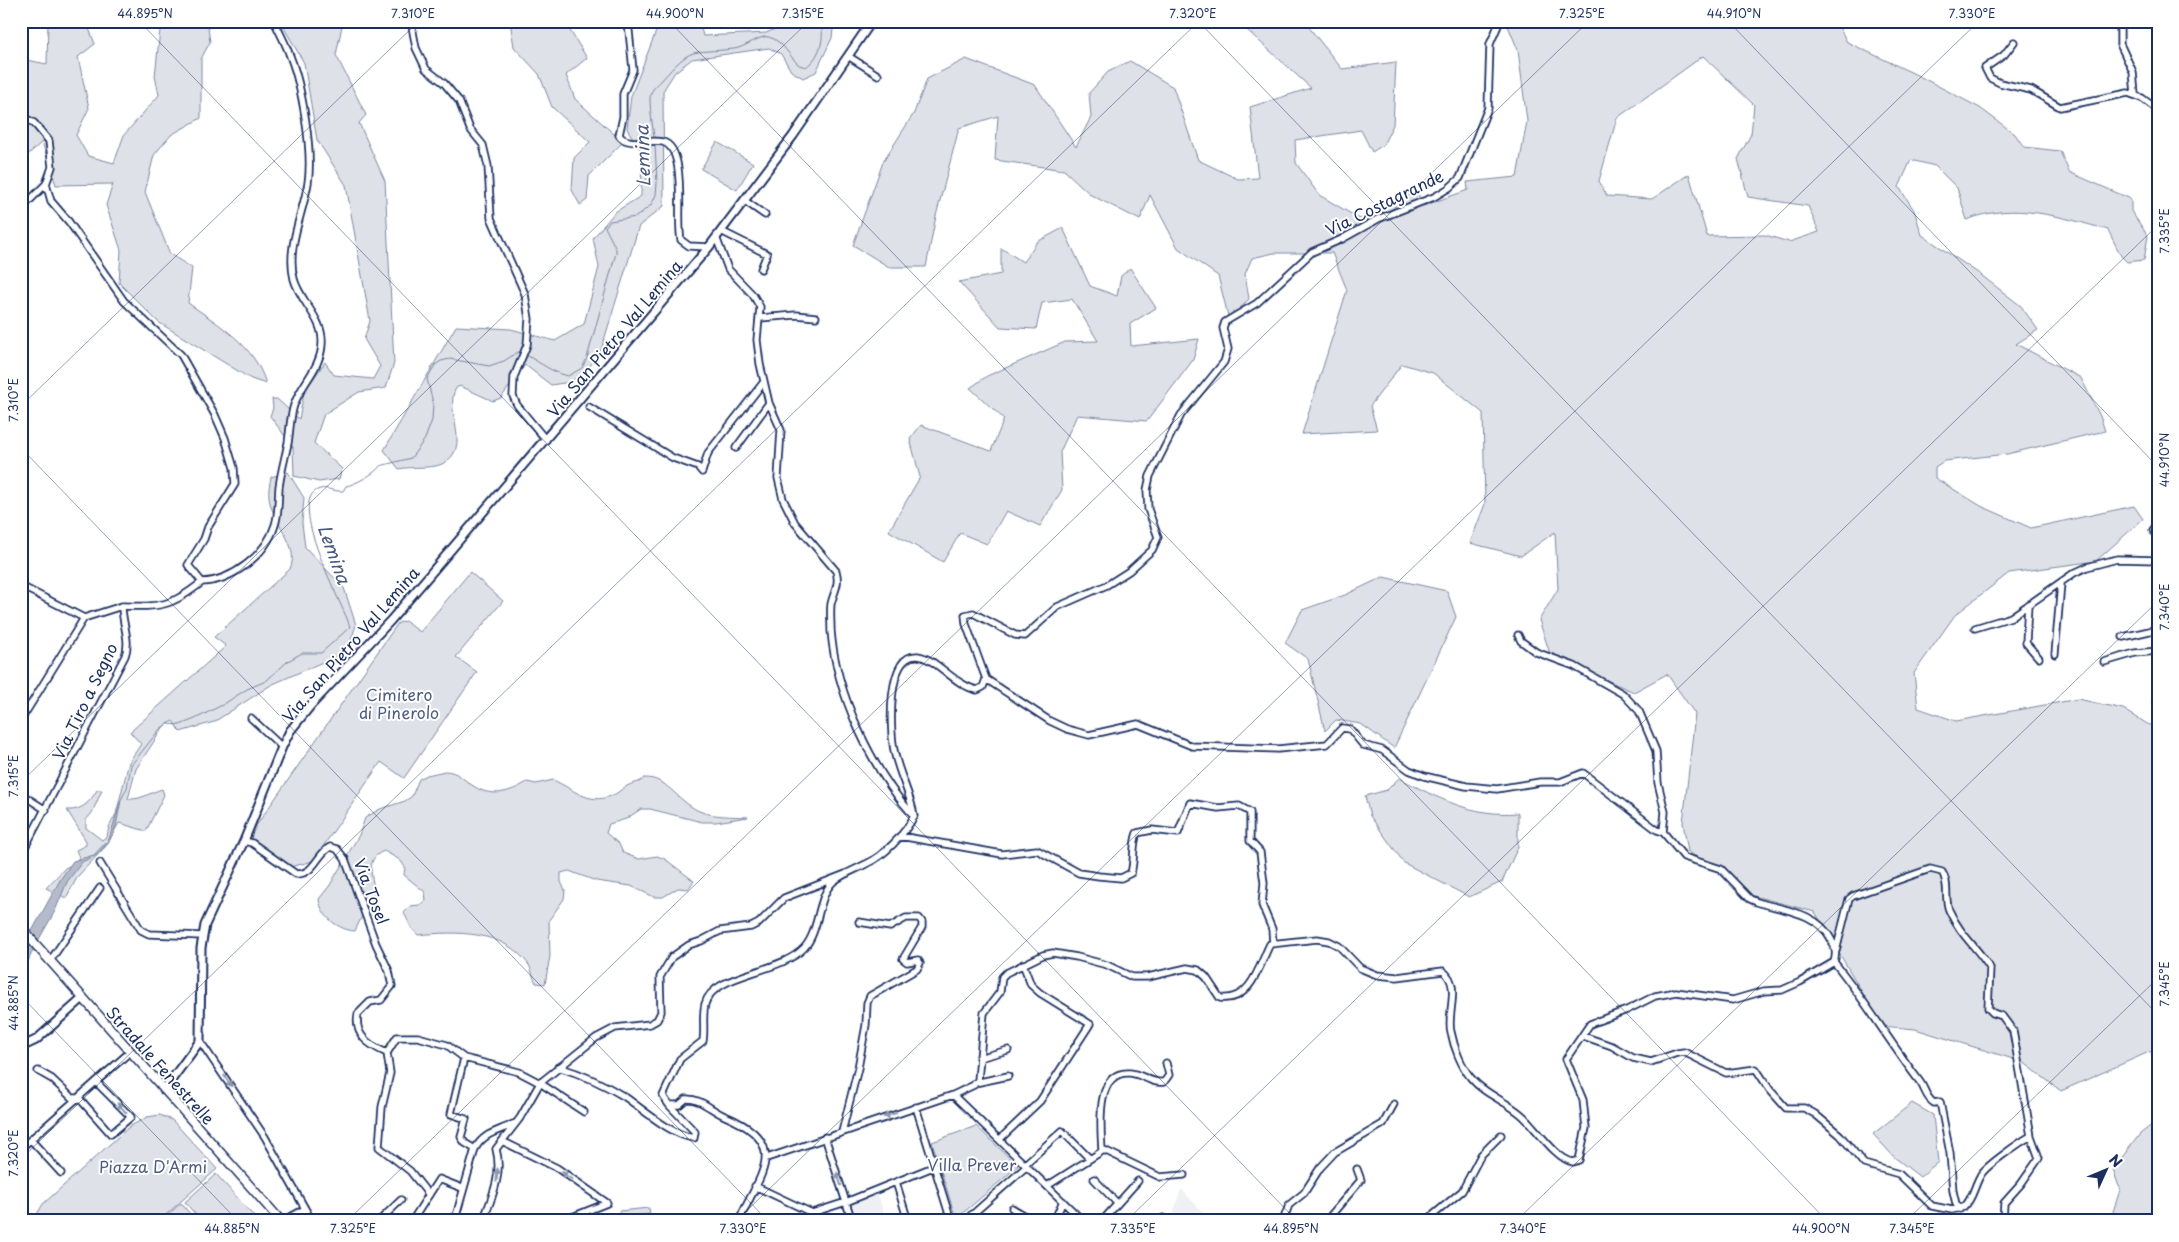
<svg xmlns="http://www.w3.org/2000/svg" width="2179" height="1242" font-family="'Playpen Sans',sans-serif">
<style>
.built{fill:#eff0f4}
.green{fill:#dee1e7;stroke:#7c88a2;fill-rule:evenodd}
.water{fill:#b5bbca;stroke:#77839f}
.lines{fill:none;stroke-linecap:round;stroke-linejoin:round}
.stream{stroke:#77839f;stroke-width:1}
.minor-casing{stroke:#1b2f5e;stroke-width:9}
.tertiary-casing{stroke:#1b2f5e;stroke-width:11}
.secondary-casing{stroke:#1b2f5e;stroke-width:11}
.minor{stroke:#fff;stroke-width:5.5}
.tertiary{stroke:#fff;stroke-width:7}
.secondary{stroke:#fff;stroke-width:8}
.oneway{fill:#8d97ae}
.ticks{fill:none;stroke:#1b2f5e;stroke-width:1;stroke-opacity:0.45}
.labels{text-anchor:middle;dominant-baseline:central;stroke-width:4;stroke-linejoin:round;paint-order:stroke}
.street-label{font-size:16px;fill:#1b2f5e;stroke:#fff}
.park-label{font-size:16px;fill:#4c5c80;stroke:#fff}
.water-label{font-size:18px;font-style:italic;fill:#49597e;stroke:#fff}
.neatline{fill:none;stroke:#1b2f5e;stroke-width:2}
.ticks-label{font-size:12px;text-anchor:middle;fill:#1b2f5e}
</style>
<rect width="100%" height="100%" fill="#fff"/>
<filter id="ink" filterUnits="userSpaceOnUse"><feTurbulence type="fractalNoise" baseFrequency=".02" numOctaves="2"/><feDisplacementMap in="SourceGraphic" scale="10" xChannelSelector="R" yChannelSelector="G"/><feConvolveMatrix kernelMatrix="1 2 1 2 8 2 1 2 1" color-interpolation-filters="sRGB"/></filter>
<g filter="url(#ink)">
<path class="built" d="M1181 1189 1211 1221H1182L1173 1213Z
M878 1195 886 1221H856L850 1204Z"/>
<path class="green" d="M48 21H86L95 44 78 57 89 108 76 135 88 156 114 163 124 135 159 95 155 76 161 21H207L210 42 201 59V118L171 135 154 155 145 192 170 254 192 268 188 303C219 325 255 345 266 384L251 379 158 322 119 283 121 250 106 205 113 184 56 185 42 142 21 161V59L47 64Z
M288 21H343L336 55 366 115 359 123 385 181 394 363 386 388 359 392 324 414 314 443 342 469 339 479 319 482 294 476 293 447 270 416 273 408 272 399H277L299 419 304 392 325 362 334 375 373 379 380 366 364 339 370 321 346 185 317 140 304 63 283 26Z
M510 21H564L587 58 566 75 575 99 623 142 589 176 587 200 580 205 572 190 574 158 590 142 552 107 539 74 514 47Z
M660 21H699L703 36 766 33 793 21H834L832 38 816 72 803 78 791 71 781 54 769 48 692 59 675 72 663 91 664 206 639 226 601 350 585 373 570 382 551 385 525 365 501 398 493 401 460 386 456 388C443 411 474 448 442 464 432 469 411 466 399 469L384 450 456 326 511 329 555 341 584 324 599 267 593 238 615 212 641 196 642 152 627 129 631 96Z
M1237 21H1304L1342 69 1396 62 1393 125 1383 145 1372 152 1361 130 1295 140 1296 163 1319 195 1360 219 1417 191 1423 206 1468 190 1467 182 1517 177 1527 121 1518 50 1506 21H1836L1847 42 1919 76 1980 108 2015 134 2024 147 2060 151 2069 172 2131 199V211L2148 236 2144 260 2127 262 2121 256 2108 230C2062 217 2013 201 1967 220L1957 188 1935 166 1911 160 1899 187 1914 210 1922 235 1981 275 2021 306 2038 330 2016 344 2081 378 2100 416 2105 431 2007 454 1944 461 1935 467V478L1981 506 2031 528 2134 506 2143 519 2096 561 2009 573 1955 615 1914 673 1918 708 1956 721 2078 699 2123 709 2149 725 2158 723V1051L2149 1052 2061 1091 2023 1062 1915 1029 1882 1026 1815 912 1746 894 1720 870 1688 852 1683 823 1695 714 1667 674 1634 692 1574 666 1552 660 1539 620 1558 589 1555 532 1521 556 1470 543 1485 504 1483 413 1433 373 1402 364 1370 406 1377 430 1302 434 1347 290 1332 253H1274L1252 258 1245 274 1249 299 1229 320 1218 276 1178 248 1150 195 1140 220 1091 195 1064 170 995 160 998 116 959 128 936 216 926 267H889L853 245 883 162 914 113 927 79 966 59 1035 85 1076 147 1091 117 1089 93 1108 72 1130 61 1173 87 1198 160 1238 179 1258 178 1250 107 1311 88ZM1703 56 1754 105 1751 134 1738 159 1748 197 1808 206 1819 232 1789 242 1765 235 1707 236 1689 174 1652 199 1607 196 1599 181 1617 118Z
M717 142 753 163 737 190 701 169Z
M1063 228 1090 286 1117 296 1121 276 1130 268 1156 308 1130 324 1131 346 1199 339 1193 360 1147 421 1077 415 1060 452 1062 490 1040 526 1006 511 987 544 960 533 943 562 889 531 920 477 910 439 921 425 991 451 1004 419 970 388 987 376 1065 342 1098 341 1072 299 1042 303 1036 329 1000 327 959 282 1001 274V248L1023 262 1037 242Z
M288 472 304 498 302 523 305 547 344 588 356 625 351 641 336 656 271 685 214 722 180 732 173 721 164 726 136 769 128 799C141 800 149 793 162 789L164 795 146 831 119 823 106 846 78 876 66 898 46 888 65 868 75 863 79 857 76 850 86 845V841L67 810C82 811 90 802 97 790H102L92 813 86 820V828L102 840 107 836 109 827 116 814 129 762 141 744 130 732 226 646 214 637 290 569C301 543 270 522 269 496 268 490 270 483 271 477Z
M470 572 503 601 456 657 477 672 404 778 381 762 313 861 290 867 251 839V833L398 623 405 621 420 632Z
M1383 577 1447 591 1456 617 1394 748 1361 724 1336 720 1325 731 1308 659 1285 643 1302 610 1345 595Z
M445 771C458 771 464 781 475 787 493 798 511 792 527 782L536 784 553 780C574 789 587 805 611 796 617 794 621 789 627 786 634 782 639 784 644 778 667 777 676 800 699 811 713 817 733 816 748 817L716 822H702L650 809H641L626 819 609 824 606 833 619 844 623 853 639 859 657 856 665 859 694 881 688 889 678 888 663 897H654L631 886 596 881 569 871 561 873V882L565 890 564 899 549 920 550 956 545 984 536 983C533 978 532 970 529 965 504 930 457 931 418 935L412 929 404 913 410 906 419 905 426 901 425 892 404 875 405 867 400 860 384 851C361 860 376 881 375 900L363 914 355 931C338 930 321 916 319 899L330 885 359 835 365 818 380 809 405 801 412 796 419 779 427 775Z
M1399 778C1438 798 1472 817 1518 813V847L1502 882 1469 897 1404 863 1370 816 1365 796 1387 790Z
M1912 1103 1933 1115 1938 1162 1920 1177 1894 1157 1873 1134Z
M160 1115 172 1120 217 1169 159 1221H33L43 1204 129 1127 147 1117Z
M2158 1120V1221H2110L2120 1190 2113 1169 2140 1134Z
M976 1126 1018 1166 956 1219 932 1142Z
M216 1174 258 1221H201L185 1202Z
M181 1203 196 1221H161Z
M649 1208 650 1214 619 1217V1211Z"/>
<path class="water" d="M121 800 116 826 110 840 97 855 82 862 67 882 55 911 34 948 21 977V951L60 880 73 861 94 855 109 839Z"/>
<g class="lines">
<path class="stream" d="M654 138C653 126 650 112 650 100 650 90 655 87 661 81 693 45 689 54 734 49 744 48 762 34 769 37 783 41 789 56 799 65L806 67C820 57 826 37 820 21
M526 355C541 363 551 372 568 376L582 368 587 358 616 253V249L605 227 610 221 636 217 651 205 656 195 657 183 655 145
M121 800 127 788 131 765 160 729 167 724 180 725 195 719 224 704 247 689 266 681 288 661 302 653H321L350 627C345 607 283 499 320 489 327 487 335 492 343 491L346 486C354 485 376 473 380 466L411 458 425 439 432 420 433 403 427 379 435 365 441 361 450 359 489 366 504 361 518 352 522 353"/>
<g class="minor-casing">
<path id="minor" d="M411 21 416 48 426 69 444 83 459 101 470 129 483 145 488 166 491 218 525 294 529 319 527 345 514 377 513 396 517 405 546 440
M624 21 629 31 633 70 623 94V117L619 135C626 147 651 139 663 142 688 149 676 220 681 240L689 246 709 247
M2120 21V44L2133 72 2135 94
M2014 42 2004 55 1985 68 1990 78 2000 83 2031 90 2060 107 2128 93 2142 98 2158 110
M848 56 878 75
M21 116 34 123 49 141 52 167 46 184 51 201 69 222 124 301 181 355 215 415 225 438 234 468 235 484 208 527 204 539 188 565 202 582
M745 201 765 215
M21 209 46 184
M721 231 767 254 761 269
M716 237 728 269 753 295 760 307 757 340 760 364 769 403 781 430 778 478 783 499 795 523 836 571C840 585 834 591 831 604 830 612 831 622 831 631 836 693 872 771 914 816
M760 318 796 315 816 317
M589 407 673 458 698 467 702 472 708 453 763 383
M736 448 769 403
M2158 524 2153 530 2158 539
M202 582C232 581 266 555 275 525 279 513 278 500 279 487 281 472 285 458 288 443 290 431 290 417 294 405 301 384 321 368 322 344 324 319 300 302 294 279 286 247 303 214 308 183 313 151 302 86 290 56 286 44 280 33 274 21
M21 586 84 618
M2028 604 2026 643 2039 658
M1975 628 2011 617 2074 573 2087 567 2117 559 2158 560
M1518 635 1521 641 1536 652 1574 666 1623 694 1639 711 1656 751 1658 783 1665 812 1663 832
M2123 637 2158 629
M2055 654 2061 583
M2104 662 2135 653 2158 651
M986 679 1050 721 1067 729 1089 735 1138 724 1192 746 1278 749 1327 744 1342 728 1350 729 1363 745 1382 750 1409 770 1424 776 1466 786 1497 789 1540 782H1560L1583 773 1657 830 1663 832 1684 857 1721 869 1750 899 1757 902C1783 910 1817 912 1831 939 1835 947 1837 953 1834 962
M2157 702 2158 700
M251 718 282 747
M21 720 84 618 122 606
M21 794 46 810
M914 816C911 794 898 773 894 750 890 731 886 653 918 656 936 658 954 685 977 690L983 687 986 679 966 624 965 615 973 613 1015 635 1025 636 1057 607 1107 585 1129 571 1152 550 1158 537 1148 509 1147 490 1150 476 1181 415 1224 362 1228 349 1223 328 1225 322 1257 303 1312 252 1342 239 1378 219 1434 197 1449 188 1460 178 1488 108 1490 44 1500 21
M900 836 1002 854 1037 850 1079 873 1099 876 1121 878 1131 873C1135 859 1132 846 1137 833L1152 830 1178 833 1190 803 1218 808 1239 806 1250 812V841L1260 852 1264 883 1262 905 1272 929 1273 943
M244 841 252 843 296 874C314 875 317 854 330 847L337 849 345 859 376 944 389 971 392 986 381 1000 370 1002 358 1014C354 1035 368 1045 387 1053L397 1037H418L447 1045 464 1058 519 1072 540 1083 596 1038 615 1028 650 1024 657 1020 661 1012 660 977 672 957 689 945 701 941 720 931 751 927 759 923 784 898 848 873
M21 855 125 656C131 640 122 624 122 606 160 607 171 607 202 582
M100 863 141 930 149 934 203 936
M1836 951 1849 899 1853 896 1930 869 1942 872C1950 884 1944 898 1949 910 1960 935 1976 946 1990 968L1988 1008 1993 1013 2002 1016 2013 1031 2031 1136 2039 1158 2021 1184 2004 1203 2003 1221
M50 961 100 888
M1834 962C1865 1000 1890 1043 1920 1082 1926 1090 1925 1097 1934 1103L1940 1102 1950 1153 1953 1191 1956 1204 1960 1209
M1583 1036 1612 1046 1633 1058 1651 1062 1677 1053 1684 1052 1726 1073 1756 1069 1770 1090 1786 1108H1804L1815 1114 1840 1135 1864 1164 1899 1174 1932 1206 1952 1210 1964 1207C1974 1198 1974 1184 1982 1173 1989 1164 2020 1142 2031 1136
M200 1041 265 1137 312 1221
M387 1053 390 1073 382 1107 379 1147 410 1171 429 1195
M464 1058 451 1114 466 1119 461 1137 465 1143 475 1149
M979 1058 1008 1050
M558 1067C582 1074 604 1084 625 1097 644 1110 671 1135 694 1138L695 1132 669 1105
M38 1071 52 1079 72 1098H79L111 1134 131 1117 96 1082
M975 1083 1008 1076
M953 1095 1083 1221
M916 1107 951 1221
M842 1132 858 1068 866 1025 867 1003 870 996 917 969 920 963 918 960 907 962 903 959 922 927V922L919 918H906L890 927 859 922
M825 1137 852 1221
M1000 1139 1040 1101 1090 1024 1040 993 1031 985 1023 964
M31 1140 61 1173
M502 1141 557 1168 607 1203 562 1221
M22 1147V1221
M21 1148 131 1051
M1102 1151C1101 1128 1094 1070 1130 1073 1142 1074 1152 1084 1164 1082L1169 1075 1166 1063
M767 1158 953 1095 974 1085 978 1080 984 1013 1000 992 1002 977 1006 973 1043 955 1053 953 1077 957 1107 965 1132 977H1148L1187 968 1198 970 1206 977 1220 998C1251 1002 1259 966 1270 944L1317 939 1329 941 1339 946 1360 968 1377 975 1397 977 1443 971C1462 985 1446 1013 1451 1032 1454 1047 1461 1066 1471 1078 1485 1095 1507 1101 1523 1116 1536 1128 1556 1159 1573 1162L1579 1160 1586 1128 1583 1100 1566 1059 1590 1024 1627 1010 1655 996 1676 992 1733 1000 1764 991 1782 990 1800 982 1834 962
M1025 1164 1062 1131 1089 1158
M1094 1179 1117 1203
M896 1182 908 1221
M755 1186 812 1213 846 1202 933 1167
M1047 1186 1104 1150 1160 1177 1184 1175
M1012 1208 1029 1218
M971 1215 979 1221
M283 1221 305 1209
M379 1221 401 1200
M412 1221 439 1179 462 1188
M468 1221 456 1216 475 1149C484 1132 498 1132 513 1124
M483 1221C492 1197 503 1174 496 1149L520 1118 540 1083 584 1112
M739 1221C760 1173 792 1144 725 1116 712 1111 701 1098 686 1099L679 1105H669L663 1096 680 1059 703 1041C705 1029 702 1016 705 1004 713 973 779 974 804 948 820 931 817 897 833 882 842 874 855 870 866 864 884 856 905 834 914 816
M965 1221 1027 1166
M1054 1221 1063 1201
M1102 1221 1138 1181
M1162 1221 1163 1218
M1283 1221 1289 1205 1304 1193 1320 1168 1335 1152 1383 1124 1394 1104
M1326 1221 1361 1180 1357 1169
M1426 1221 1462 1191 1481 1155 1501 1135"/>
</g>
<g class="tertiary-casing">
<path id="tertiary" d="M21 1047 36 1040 83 998
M164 1090 200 1041 201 948 205 925 244 841 282 747 290 731 311 705 391 620 709 247 793 136 872 21"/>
</g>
<g class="secondary-casing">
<path id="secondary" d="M21 928 281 1221"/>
</g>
<use href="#minor" class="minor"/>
<use href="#tertiary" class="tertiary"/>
<use href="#secondary" class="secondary"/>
</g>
<defs><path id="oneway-solid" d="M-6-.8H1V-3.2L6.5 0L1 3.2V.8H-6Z" transform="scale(1.25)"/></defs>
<g class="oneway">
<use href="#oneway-solid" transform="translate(228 1081) rotate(55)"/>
<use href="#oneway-solid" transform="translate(122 1108) rotate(-132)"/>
<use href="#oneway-solid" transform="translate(890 1115) rotate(162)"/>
<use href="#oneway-solid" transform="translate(497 1175) rotate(-85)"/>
<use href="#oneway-solid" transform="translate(567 1176) rotate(-145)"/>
<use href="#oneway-solid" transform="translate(839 1179) rotate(-108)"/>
</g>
</g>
<path class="ticks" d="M139 21 1297 1221M669 21 1827 1221M1198 21 2158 1015M1728 21 2158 467M21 29 30 21M21 406 419 21M21 448 768 1221M21 782 809 21M21 996 238 1221M21 1159 1199 21M347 1221 1589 21M736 1221 1979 21M1126 1221 2158 225M1516 1221 2158 601M1906 1221 2158 978"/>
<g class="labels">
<g class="street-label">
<text transform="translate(1384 202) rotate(-26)">Via Costagrande</text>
<text transform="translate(614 338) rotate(-50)">Via San Pietro Val Lemina</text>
<text transform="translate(350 644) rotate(-49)">Via San Pietro Val Lemina</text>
<text transform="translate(84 701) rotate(-64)">Via Tiro a Segno</text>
<text transform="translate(372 891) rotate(69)">Via Tosel</text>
<text transform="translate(161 1065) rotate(48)">Stradale Fenestrelle</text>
</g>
<g class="park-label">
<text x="399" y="694">Cimitero<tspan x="399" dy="18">di Pinerolo</tspan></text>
<text x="972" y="1164">Villa Prever</text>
<text x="153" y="1166">Piazza D'Armi</text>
</g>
<g class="water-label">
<text transform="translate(642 156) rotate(-92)">Lemina</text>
<text transform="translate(335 554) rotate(70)">Lemina</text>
</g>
</g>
<rect width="2179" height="1242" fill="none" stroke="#fff" stroke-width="55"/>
<g transform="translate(2106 1170) rotate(46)" stroke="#ffffff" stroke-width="4" paint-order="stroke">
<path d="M0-4L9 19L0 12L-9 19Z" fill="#1b2f5e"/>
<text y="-8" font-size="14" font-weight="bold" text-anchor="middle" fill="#1b2f5e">N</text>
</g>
<rect x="28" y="28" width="2124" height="1186" class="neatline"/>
<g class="ticks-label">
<text x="145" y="18">44.895°N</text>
<text x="413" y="18">7.310°E</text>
<text x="675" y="18">44.900°N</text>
<text x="803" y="18">7.315°E</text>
<text x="1193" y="18">7.320°E</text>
<text x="1582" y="18">7.325°E</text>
<text x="1734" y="18">44.910°N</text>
<text x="1972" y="18">7.330°E</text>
<text transform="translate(2165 231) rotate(-90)" y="4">7.335°E</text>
<text transform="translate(14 400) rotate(-90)" y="4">7.310°E</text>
<text transform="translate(2165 460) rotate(-90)" y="4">44.910°N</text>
<text transform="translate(2165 607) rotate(-90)" y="4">7.340°E</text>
<text transform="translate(14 776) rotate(-90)" y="4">7.315°E</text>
<text transform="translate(2165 984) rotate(-90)" y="4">7.345°E</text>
<text transform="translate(14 1003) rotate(-90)" y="4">44.885°N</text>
<text transform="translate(14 1153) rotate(-90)" y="4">7.320°E</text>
<text x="232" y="1233">44.885°N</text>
<text x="353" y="1233">7.325°E</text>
<text x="743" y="1233">7.330°E</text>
<text x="1133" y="1233">7.335°E</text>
<text x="1291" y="1233">44.895°N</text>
<text x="1523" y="1233">7.340°E</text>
<text x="1821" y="1233">44.900°N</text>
<text x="1912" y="1233">7.345°E</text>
</g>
</svg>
